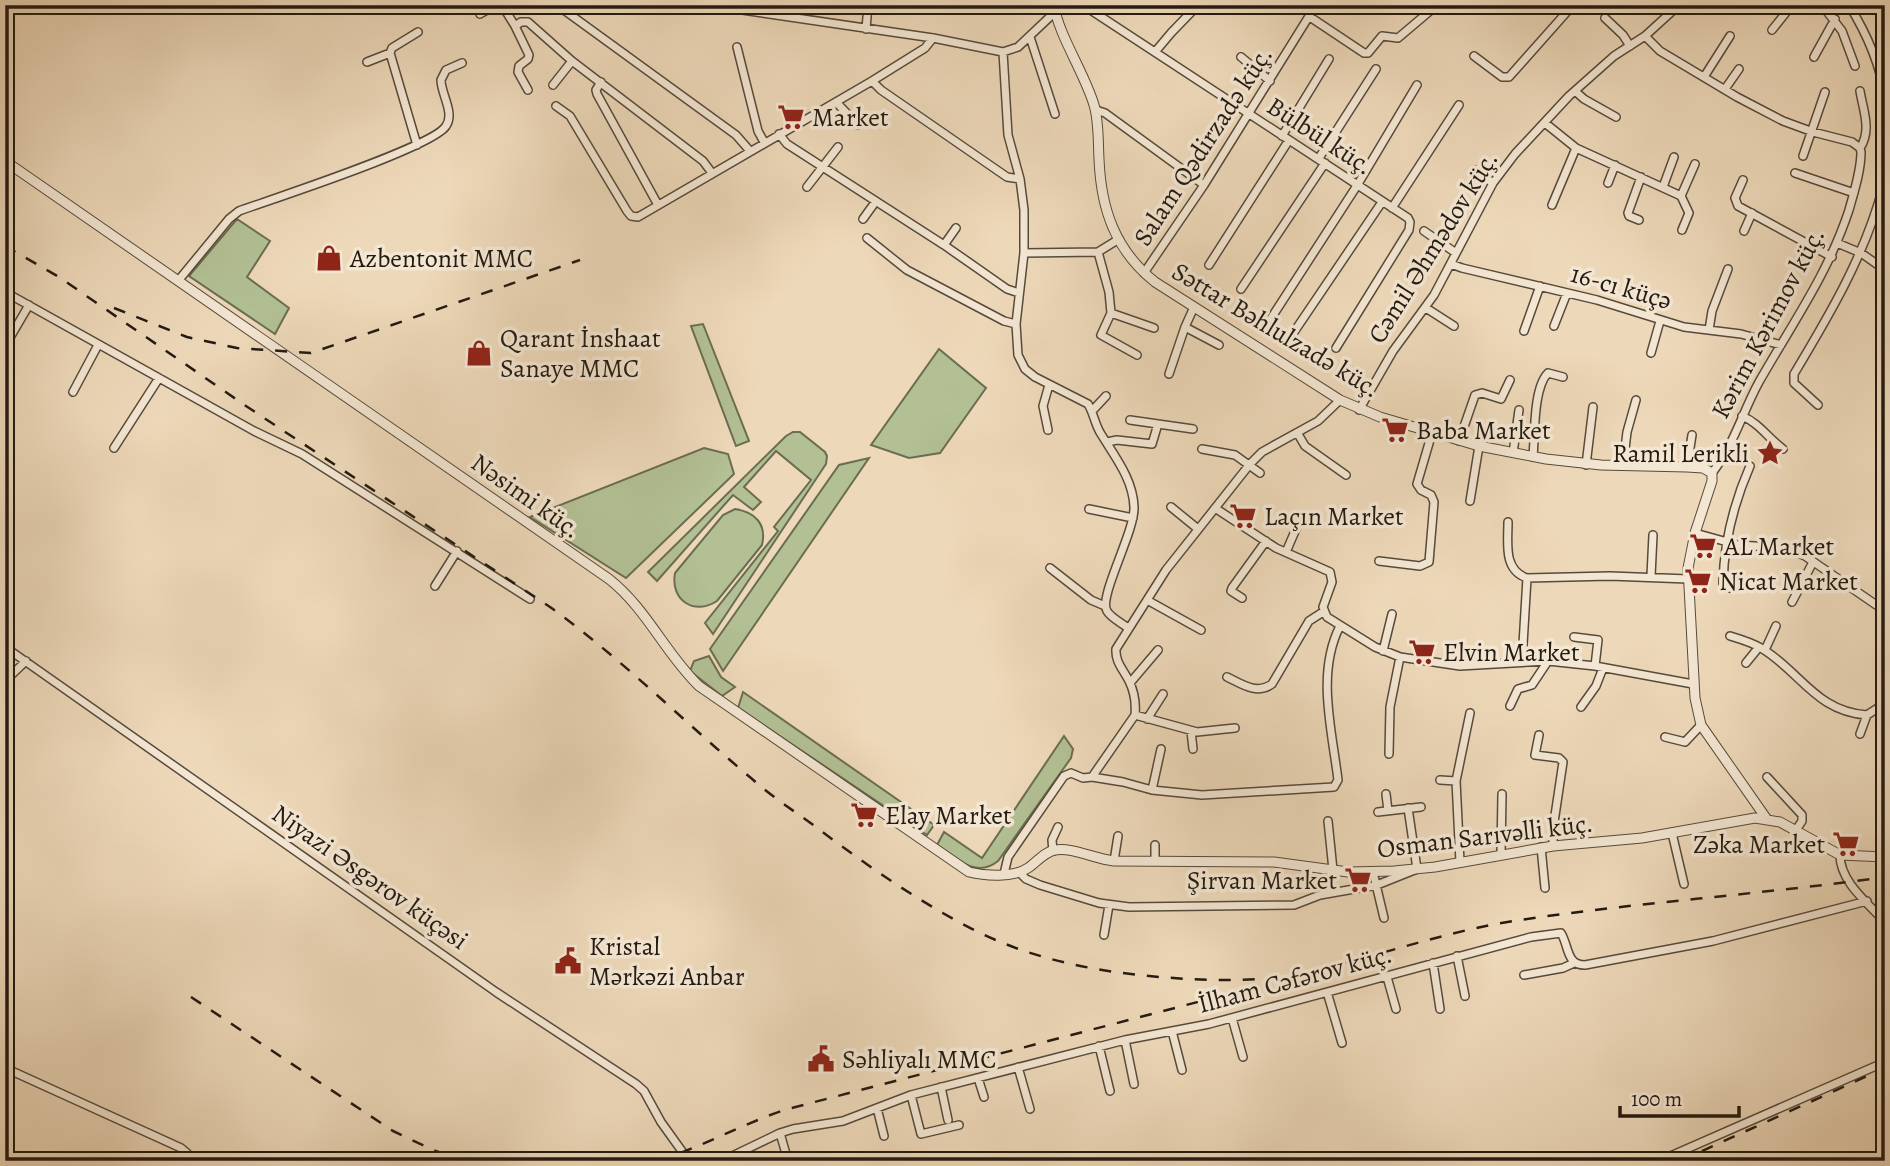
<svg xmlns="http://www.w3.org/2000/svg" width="1890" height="1166" font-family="Alegreya,serif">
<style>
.green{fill:#b2c094;stroke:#6a6d52;stroke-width:2}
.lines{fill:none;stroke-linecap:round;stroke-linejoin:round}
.minor-casing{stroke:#564a3b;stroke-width:10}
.tertiary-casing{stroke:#564a3b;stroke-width:11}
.minor{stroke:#f3e6d2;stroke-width:7}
.tertiary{stroke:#f3e6d2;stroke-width:9}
.rail{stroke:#231a11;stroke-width:2.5;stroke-dasharray:12 12;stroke-linecap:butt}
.labels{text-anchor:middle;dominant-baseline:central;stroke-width:7;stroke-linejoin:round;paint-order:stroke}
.poi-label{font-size:26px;fill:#231a11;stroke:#f3e6d2;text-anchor:start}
.street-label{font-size:26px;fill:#231a11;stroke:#f3e6d2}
</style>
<rect width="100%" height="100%" fill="#edd8b9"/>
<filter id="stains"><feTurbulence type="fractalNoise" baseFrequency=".00286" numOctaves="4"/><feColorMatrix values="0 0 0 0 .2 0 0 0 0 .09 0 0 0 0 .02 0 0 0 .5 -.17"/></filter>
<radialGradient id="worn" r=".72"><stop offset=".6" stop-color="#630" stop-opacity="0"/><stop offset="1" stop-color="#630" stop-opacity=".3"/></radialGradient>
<path class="green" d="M237 219 270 241 247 277 289 308 275 334 189 276Z
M703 324 749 441 736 446 691 326Z
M939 349 986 388 940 453 909 458 871 445Z
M793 432H800L825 452 827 456 826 464 713 634 705 623 778 531 774 527 811 480 776 451 744 487 761 502 753 510 733 495 657 581 648 572 786 436Z
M704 448 728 454 734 474 626 578 530 517Z
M869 458 723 671 710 649 839 465Z
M735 509C755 512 767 524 762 545L717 601C694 616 670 600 675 573L723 515Z
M709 656 721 677 735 687 722 696 690 671 694 661Z
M743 692 934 825 927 835 738 708Z
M1064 736 1073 749 1071 758 998 861C976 879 956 858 937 845L944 832 982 858Z"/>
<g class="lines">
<g class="minor-casing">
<path id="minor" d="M502 5 515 26 521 22H528L572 61 703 161 712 173
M557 5 736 135 750 151
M708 5 933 38 1003 52 1018 47 1055 12
M1083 5 1408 218 1410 222 1409 230 1336 348
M1822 5 1842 31 1855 66
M1849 5C1867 34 1880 64 1885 97
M480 14 496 5
M1310 17 1364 53H1368L1382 36 1398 38 1437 5
M1605 18 1623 35 1630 46
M515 26 529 55 528 59 519 66 518 72 528 90
M866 29 868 5
M1772 30 1792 5
M1645 36 1660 51 1737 97 1783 121 1813 132 1852 142 1860 148 1861 152C1861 171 1854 192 1849 210 1828 274 1792 324 1759 382 1743 411 1733 447 1712 473
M1030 37 1055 114
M737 47 758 131 764 142
M1003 52 1008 135 1020 179 1024 210V253L1016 324 1018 355 1025 369 1035 377 1088 404C1094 414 1095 425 1101 434 1115 457 1133 479 1134 507 1135 532 1098 597 1107 611 1111 618 1122 623 1128 628
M1155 52 1171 33 1198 5
M1474 56 1502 77H1509L1573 5
M1241 57 1270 81
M1814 57 1835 19
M367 62 390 53
M1704 77 1730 36
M872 81 881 90 1007 177 1020 179
M601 82 596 90 597 94 658 205
M553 85 572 61
M1725 89 1739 69
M1575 91 1584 99 1616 117
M836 102 858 125
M556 106 570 116 627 211 631 216 638 217 872 81 925 48 933 38
M1096 110 1105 113 1204 185
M1545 123 1576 148 1681 196 1689 213 1682 230
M779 134 787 144 944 245 1007 289 1019 293
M1282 136 1329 59
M417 145 390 53 392 48 418 32
M1860 148C1872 130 1863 110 1860 91
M1803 156 1825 92
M1319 158 1376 69
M1474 170 1493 183
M1795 173 1854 193
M1743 180 1735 198 1738 206 1832 257
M1608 183 1615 165
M807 187 838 147
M1663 187 1674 157
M1681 196 1695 164
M1552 205 1576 148
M1392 208 1459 105
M863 219 876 201
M1639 220 1629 216 1628 213 1641 177
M1424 231 1456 253
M1744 231 1752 213
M867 238 907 270 1004 321 1016 324
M1119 239 1098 252 1109 292 1111 313 1154 328
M1837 243 1861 253 1885 270
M944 245 956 228
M1024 253 1098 252
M1451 264 1462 268 1597 300 1684 327 1741 334 1781 345
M1209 265 1289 140
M1144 273 1204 185 1316 5
M178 281 229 219 239 211C272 199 433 147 446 126 455 113 441 94 441 80L446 70 462 63
M1241 289 1325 163
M5 292 254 431 302 454 530 599
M1426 308 1454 326
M1111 313 1101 335 1137 355
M1270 320 1358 184 1417 85
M1554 326 1567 293
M1185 327 1219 345
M1709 330 1712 311 1728 269
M1524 331 1540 286
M1292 335 1382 202
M5 346 29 305
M1651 353 1660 321
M1169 374 1185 327 1194 307
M73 392 98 345
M1818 405 1794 383V374C1830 314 1865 255 1883 187
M1359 410 1393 351 1434 295 1493 183 1515 154 1569 96 1614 56 1645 36 1679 5
M1092 411 1106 396
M1742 416C1759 423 1768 438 1783 449
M1130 420 1193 429
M1048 430 1043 406 1049 385
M1298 434 1305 446 1346 475
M1459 441 1475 395 1482 393 1501 399 1510 380
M1107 442 1117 440 1152 444 1158 424
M114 448 159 378
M1202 449 1235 455 1260 473
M1513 453 1519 410
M1533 457C1535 435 1533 388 1548 373L1563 377
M1586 465 1593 407
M1623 466 1627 432 1636 400
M1687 467 1692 435
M1470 501 1479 446
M1171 507 1198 529
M1215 508 1276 548 1330 572 1332 582 1323 607 1327 617 1375 647 1400 657 1460 666 1548 661 1595 666 1693 684
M1089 509 1133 518
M1508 522C1508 543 1503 570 1527 578
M1695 533 1738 545 1786 548 1805 556 1885 611
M1286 552 1299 522
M1379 561 1420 566 1429 562 1434 502 1431 495 1421 490 1417 484 1432 433
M1050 568 1091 600 1105 606
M1651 576 1653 535
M435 586 457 551
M1738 588H1728L1723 583C1724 541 1733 505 1750 466
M1242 598 1231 591 1232 588 1266 541
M1147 600 1201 630
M1792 602 1813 562
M1730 636C1740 639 1751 642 1761 648 1799 670 1816 712 1867 715L1881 706
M1574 637 1598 640 1595 666
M5 647 496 992 636 1084 644 1091 661 1122 689 1161
M1765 650 1776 626
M1383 651 1392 614
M1522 661 1527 578 1610 576 1688 579
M1746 663 1759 647
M1227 677C1242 684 1256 695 1272 684L1309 621 1323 612
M5 681 26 661
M1130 683 1158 650
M1510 706 1518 689 1532 685 1548 661
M1581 707 1596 686 1603 668
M1135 715 1197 732 1235 728
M1147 719 1163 694
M1191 731 1193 749
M1860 734 1867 715
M1539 735 1535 755 1559 758 1563 762 1553 829V846
M1665 737 1685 742 1701 725
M1389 754 1390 707 1400 657
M1092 777 1123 782 1152 790 1202 795 1334 787 1338 780C1332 730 1316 673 1340 626
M1767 777 1802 815V821L1796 830
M1440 780 1456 781
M1152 790 1161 749
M1386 794 1388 811
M1378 812 1421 807
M1328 821 1333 870
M1672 833 1684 884
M1155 845V861
M1541 847 1545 888
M1053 851 1052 840 1058 827
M1501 854 1502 794
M1840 855C1840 882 1868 903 1885 922
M1114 861 1118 836
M1460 862 1456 781 1470 713
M1019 872 1026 879 1040 885 1099 903 1129 907 1294 905 1320 895 1377 885 1417 869 1408 808
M1373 872 1384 918
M1004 874 1008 857 1064 776 1071 773 1083 778 1092 777 1135 715C1136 704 1134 691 1129 681 1123 669 1115 662 1116 649L1166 570 1250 464 1262 452 1318 421 1340 400
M1104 935 1109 905
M1457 956 1465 996
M1433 963 1440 1009
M1524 975 1563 968 1574 963
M1387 977 1396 1009
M1327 992 1342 1043
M1232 1018 1243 1057
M1172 1031 1182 1070
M1125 1040 1134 1084
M1099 1046 1110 1091
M1018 1067 1030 1109
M5 1068 181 1148 187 1153 191 1161
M978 1078 984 1097
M941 1087 948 1120
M911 1095 921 1134 959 1125
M877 1108 884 1136
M780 1133 788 1161
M722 1161 780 1133 793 1129 843 1121 911 1095 1125 1040 1209 1024 1531 937 1561 933C1569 946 1566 965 1585 965L1713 941 1867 901
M1659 1161 1885 1062
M1881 1161 1885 1157"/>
</g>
<g class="tertiary-casing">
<path id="tertiary" d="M1054 5C1058 34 1085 74 1094 105 1099 122 1098 141 1099 159 1101 209 1115 250 1155 282L1340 400 1380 417 1479 446 1546 459 1601 465 1687 467 1703 468 1712 473V481L1695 533 1688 568 1695 698 1701 725 1766 818
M5 161 609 579C647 609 665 653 699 686L969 872C985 876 1013 878 1028 868 1037 862 1044 852 1055 850 1072 847 1095 859 1114 861L1274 862 1348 872 1394 871 1435 867 1553 846 1642 838 1755 818 1780 822 1840 855 1885 857"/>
</g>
<use href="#minor" class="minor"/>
<use href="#tertiary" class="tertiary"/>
<path class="rail" d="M5 246 59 277 246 406 550 607C622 659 683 721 751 778 771 796 794 811 816 827 866 865 919 902 976 931 1043 964 1115 975 1189 979 1230 981 1272 981 1313 971 1382 955 1450 930 1520 920 1641 902 1764 894 1885 877
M114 308 187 337 237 348 311 353 580 260
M191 997 393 1131 433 1150 465 1161
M658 1161C701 1147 741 1125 784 1110L1259 986
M1680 1161 1885 1068"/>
</g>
<defs>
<g id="supermarket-bare" transform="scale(2.1)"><path d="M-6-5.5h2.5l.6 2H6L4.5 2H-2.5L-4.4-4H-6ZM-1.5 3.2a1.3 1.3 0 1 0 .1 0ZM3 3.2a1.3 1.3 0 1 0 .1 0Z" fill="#8f2418" stroke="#f3e6d2" stroke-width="2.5" paint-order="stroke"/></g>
<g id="shop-bare" transform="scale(2.1)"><path d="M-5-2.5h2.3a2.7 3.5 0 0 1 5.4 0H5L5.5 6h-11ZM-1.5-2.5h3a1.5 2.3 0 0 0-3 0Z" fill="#8f2418" stroke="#f3e6d2" stroke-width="2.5" paint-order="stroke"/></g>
<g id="sight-bare" transform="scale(2.1)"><path d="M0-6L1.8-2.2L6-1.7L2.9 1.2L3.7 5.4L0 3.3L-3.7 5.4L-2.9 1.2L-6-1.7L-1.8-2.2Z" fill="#8f2418" stroke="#f3e6d2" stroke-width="2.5" paint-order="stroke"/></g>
<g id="civic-bare" transform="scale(2.1)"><path d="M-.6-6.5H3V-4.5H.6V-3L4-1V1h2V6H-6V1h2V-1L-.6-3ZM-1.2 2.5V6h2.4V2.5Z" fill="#8f2418" stroke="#f3e6d2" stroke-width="2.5" paint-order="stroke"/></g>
</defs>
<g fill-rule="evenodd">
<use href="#supermarket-bare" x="791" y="117"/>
<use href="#shop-bare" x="329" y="258"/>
<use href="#shop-bare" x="479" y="353"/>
<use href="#supermarket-bare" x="1395" y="430"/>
<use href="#sight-bare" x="1770" y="453"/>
<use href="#supermarket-bare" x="1243" y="516"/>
<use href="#supermarket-bare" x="1703" y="546"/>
<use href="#supermarket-bare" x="1698" y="581"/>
<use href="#supermarket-bare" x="1422" y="652"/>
<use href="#supermarket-bare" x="864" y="815"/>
<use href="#supermarket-bare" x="1846" y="844"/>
<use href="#supermarket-bare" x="1358" y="880"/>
<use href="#civic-bare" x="568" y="961"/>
<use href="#civic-bare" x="821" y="1059"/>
</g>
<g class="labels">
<g class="poi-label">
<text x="812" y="117">Market</text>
<text x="350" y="258">Azbentonit MMC</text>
<text x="500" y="338">Qarant İnshaat<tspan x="500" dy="30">Sanaye MMC</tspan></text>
<text x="1416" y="430">Baba Market</text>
<text x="1749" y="453" text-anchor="end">Ramil Lerikli</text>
<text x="1264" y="516">Laçın Market</text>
<text x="1724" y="546">AL Market</text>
<text x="1719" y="581">Nicat Market</text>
<text x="1443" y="652">Elvin Market</text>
<text x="885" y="815">Elay Market</text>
<text x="1825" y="844" text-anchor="end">Zəka Market</text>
<text x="1337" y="880" text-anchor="end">Şirvan Market</text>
<text x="589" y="946">Kristal<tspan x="589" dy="30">Mərkəzi Anbar</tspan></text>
<text x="842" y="1059">Səhliyalı MMC</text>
</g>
<g class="street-label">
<text transform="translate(1320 136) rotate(33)">Bülbül küç.</text>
<text transform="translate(1203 146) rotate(-57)">Salam Qədirzadə küç.</text>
<text transform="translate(1433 247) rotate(-58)">Cəmil Əhmədov küç.</text>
<text transform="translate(1621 287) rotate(16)">16-cı küçə</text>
<text transform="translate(1768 323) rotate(-62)">Kərim Kərimov küç.</text>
<text transform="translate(1276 330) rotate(31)">Səttar Bəhlulzadə küç.</text>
<text transform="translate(526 496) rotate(35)">Nəsimi küç.</text>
<text transform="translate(1485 836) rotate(-7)">Osman Sarıvəlli küç.</text>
<text transform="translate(370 877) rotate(35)">Niyazi Əsgərov küçəsi</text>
<text transform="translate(1295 979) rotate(-15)">İlham Cəfərov küç.</text>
</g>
</g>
<rect width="1890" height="1166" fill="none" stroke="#edd8b9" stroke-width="28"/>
<rect x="7" y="7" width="1876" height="1152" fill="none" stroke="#231a11" stroke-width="3.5"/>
<rect x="14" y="14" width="1862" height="1138" fill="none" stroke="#231a11" stroke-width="2"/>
<path d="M1620 1106v10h119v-10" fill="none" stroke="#231a11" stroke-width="3.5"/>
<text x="1631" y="1106" font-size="21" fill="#231a11" stroke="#f3e6d2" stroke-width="5" paint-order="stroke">100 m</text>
<rect width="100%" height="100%" filter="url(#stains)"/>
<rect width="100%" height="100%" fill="url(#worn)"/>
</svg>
